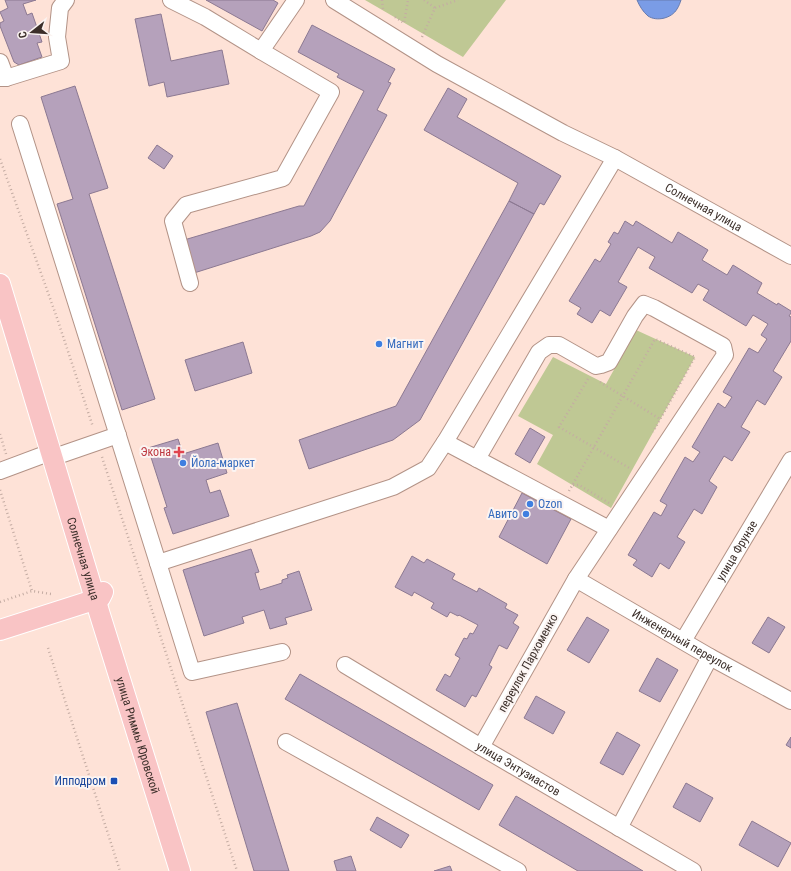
<svg xmlns="http://www.w3.org/2000/svg" width="791" height="871" font-family="'Roboto Condensed',sans-serif">
<style>
.green{fill:#bfc894}
.water{fill:#7a9ce6;stroke:#677bae}
.building{fill:#b5a1bb;stroke:#8c7992}
.lines{fill:none;stroke-linecap:round;stroke-linejoin:round}
.minor-casing{stroke:#b39387;stroke-width:18}
.major-casing{stroke:#fff;stroke-width:22}
.path{stroke:#c4aca3;stroke-width:2.5;stroke-dasharray:1 3;stroke-linecap:butt}
.minor{stroke:#fff;stroke-width:16}
.major{stroke:#f9c4c5;stroke-width:20}
.shop-dot{fill:#3f7fe0;stroke:#fbf4f2;stroke-width:1.5}
.health-dot{fill:#e0444e;stroke:#fbf4f2;stroke-width:1.5}
.transit-dot{fill:#1a4fb4;stroke:#fbf4f2;stroke-width:1.5}
.labels{text-anchor:middle;dominant-baseline:central;stroke-width:4;stroke-linejoin:round;paint-order:stroke}
.street-label{font-size:12px;fill:#3c2f2a;stroke:#fbf4f2}
.shop-label{font-size:12px;fill:#366cbe;stroke:#fbf4f2;text-anchor:start}
.health-label{font-size:12px;fill:#be3a42;stroke:#fbf4f2;text-anchor:end}
.transit-label{font-size:12px;fill:#164399;stroke:#fbf4f2;text-anchor:end}
</style>
<rect width="100%" height="100%" fill="#fee2d7"/>
<path class="green" d="M365 0H506L463 57Z
M636 330 695 357 611 508 537 464 553 435 518 416 553 357 606 384Z"/>
<path class="water" d="M637 0H681C680 3 679 6 677 9 672 18 657 22 648 16 643 12 639 5 637 0Z"/>
<path class="building" d="M5 0H36L23 4 27 15 32 13 42 42 37 43 42 57 19 65 14 62 0 26V23L4 21 0 12 8 8Z
M206 0H273L278 3 262 31Z
M161 14 171 61 222 50 229 84 167 97 164 82 149 86 135 19Z
M312 25 395 69 388 82 391 83 377 110 387 115 330 221 320 232 311 236 194 273 184 240 299 206H304L364 91 337 77 339 74 298 52Z
M75 86 108 188 89 194 155 399 122 410 57 204 73 199 41 97Z
M448 88 467 99 457 117 561 176 544 205 540 203 534 214 509 201 518 183 424 130Z
M157 145 173 156 164 169 148 158Z
M509 201 534 214 420 420 393 440 309 469 299 440 396 406Z
M625 221 633 226 636 221 672 243 678 232 708 250 702 260 727 275 733 265 762 283 757 293 777 305 778 303 791 311V313L789 316 791 317V341L773 371 782 377 765 405 757 400 741 427 750 432 732 461 724 456 709 481 717 487 702 514 694 509 677 537 685 542 669 569 660 563 652 577 633 565 637 560 628 555 654 512 661 516 667 505 660 501 685 457 693 462 700 452 692 447 718 403 725 408 732 397 723 392 749 348 758 353 767 339 761 335 768 324 753 315 746 326 703 300 709 290 698 284 692 293 649 268 655 257 638 247 618 282 627 287 610 316 600 310 592 323 577 314 581 308 569 301 595 259 600 262 611 244 608 242 614 232 618 234Z
M243 342 252 373 195 391 185 360Z
M530 428 545 437 530 463 515 454Z
M178 439 183 454 218 443 227 473 206 480 210 493 220 490 229 516 173 534 164 508 167 507 148 448Z
M522 493 571 519 547 564 499 537Z
M251 549 259 572 255 573 260 590 282 583V580L288 578 287 575 299 571 312 610 285 618 287 624 270 629 264 610 242 617 244 623 204 636 183 570Z
M412 556 424 563 427 559 455 574 452 579 477 592 479 588 507 604 505 608 518 615 513 623 519 627 507 649 499 645 489 665 492 667 476 697 472 695 465 707 436 690 445 674 450 677 460 658 455 655 464 638 467 639 470 633 473 634 478 625 459 615 458 616 450 612 447 617 431 608 434 603 414 592 412 596 395 587Z
M587 617 609 630 589 663 567 650Z
M768 617 785 627 769 653 752 643Z
M657 658 678 670 660 702 639 691Z
M300 674 493 785 479 810 285 699Z
M536 696 565 712 553 734 524 718Z
M237 703 289 871H254L206 712Z
M617 732 640 745 623 775 600 763Z
M791 737V748L786 745Z
M686 783 713 798 700 822 673 807Z
M516 796 643 871H578L499 825Z
M377 817 409 835 401 848 370 830Z
M752 821 791 843 778 867 739 845Z
M351 856 356 871H337L334 861Z
M450 866 452 871H434Z"/>
<g class="lines">
<g class="minor-casing">
<g id="minor">
<path d="M171 0 205 17 261 51 296 0"/>
<path id="s1" d="M334 0 437 64 563 133 615 158 791 256"/>
<path d="M0 62 6 78"/>
<path d="M0 78H6L61 61 57 37 60 8 66 0"/>
<path d="M20 124 158 563 393 487 428 468 445 442 615 158"/>
<path d="M190 283 173 221 186 205 283 178 331 92 261 51"/>
<path d="M445 442 609 529"/>
<path d="M63 454 118 435"/>
<path d="M477 459 539 352 549 345H559L596 366 601 365 609 362 635 316 644 304 654 308 723 346 725 355 576 579 481 747"/>
<path d="M0 471 51 452"/>
<path d="M158 563 192 672 282 652"/>
<path id="s2" d="M576 579 710 657 791 701"/>
<path id="s3" d="M683 641 791 460"/>
<path id="s4" d="M345 665 481 747 693 871"/>
<path d="M286 742 518 871"/>
<path d="M619 828 710 657"/>
</g>
</g>
<g class="major-casing">
<g id="major">
<path id="s5" d="M0 284 100 615 180 871"/>
<path d="M0 630 100 598 103 592"/>
</g>
</g>
<path class="path" d="M382 0 383 10 384 11
M424 0 435 8
M395 17 404 23 408 0
M422 37 435 8 458 0
M0 159 56 315 93 427
M588 379 559 427 631 469
M600 382 660 419
M0 434 6 454
M102 457 237 871
M573 485H579L609 503
M0 490 32 591
M569 491 655 339 695 357 653 432
M0 602 32 591 51 594
M48 648 120 871"/>
<use href="#minor" class="minor"/>
<use href="#major" class="major"/>
</g>
<g class="shop-dot">
<circle cx="379" cy="344" r="4"/>
<circle cx="183" cy="463" r="4"/>
<circle cx="530" cy="504" r="4"/>
<circle cx="526" cy="514" r="4"/>
</g>
<path class="health-dot" d="M177 446h4v4h4v4h-4v4h-4v-4h-4v-4h4z"/>
<rect class="transit-dot" x="110" y="777" width="8" height="8" rx="2"/>
<g class="labels">
<g class="street-label">
<text stroke="none"><textPath href="#s1" startOffset="424">Солнечная улица</textPath></text>
<text stroke="none"><textPath href="#s3" startOffset="105">улица Фрунзе</textPath></text>
<text stroke="none"><textPath href="#s5" startOffset="287">Солнечная улица</textPath></text>
<text stroke="none"><textPath href="#s2" startOffset="123">Инженерный переулок</textPath></text>
<text transform="translate(528 663) rotate(-61)">переулок Пархоменко</text>
<text stroke="none"><textPath href="#s5" startOffset="472">улица Риммы Юровской</textPath></text>
<text stroke="none"><textPath href="#s4" startOffset="202">улица Энтузиастов</textPath></text>
</g>
<g class="shop-label">
<text x="387" y="344">Магнит</text>
<text x="191" y="463">Йола-маркет</text>
<text x="538" y="504">Ozon</text>
<text x="518" y="514" text-anchor="end">Авито</text>
</g>
<g class="health-label">
<text x="171" y="452">Экона</text>
</g>
<g class="transit-label">
<text x="106" y="781">Ипподром</text>
</g>
</g>
<g transform="translate(32 32) rotate(253)" stroke="#fbf4f2" stroke-width="3" paint-order="stroke">
<path d="M0-3L7 15L0 10L-7 15Z" fill="#3c2f2a"/>
<text y="-6" font-size="11" font-weight="bold" text-anchor="middle" fill="#3c2f2a">С</text>
</g>
</svg>
